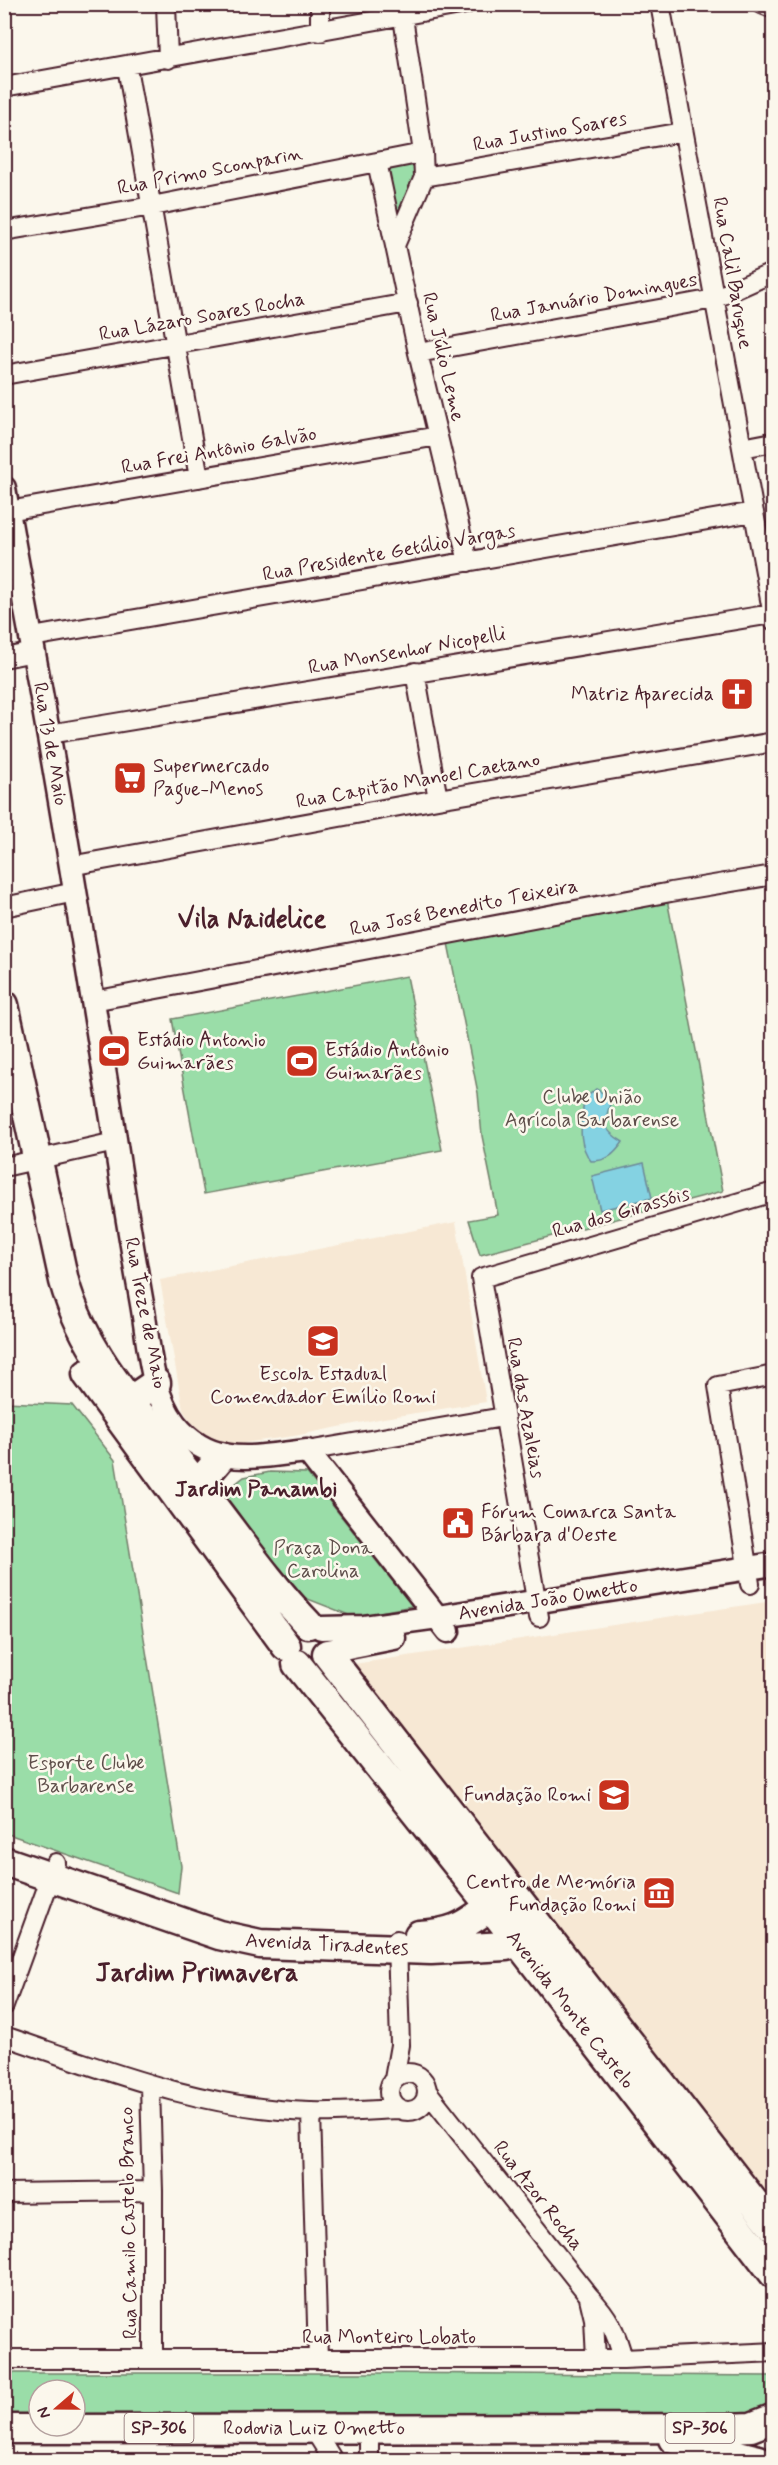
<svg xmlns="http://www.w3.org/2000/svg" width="778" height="2465" font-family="Mynerve,sans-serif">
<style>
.built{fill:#f7e8d4}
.green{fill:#9adda8;stroke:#727e6a;stroke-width:1.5}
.water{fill:#84d2e2;stroke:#6d8a99;stroke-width:1.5}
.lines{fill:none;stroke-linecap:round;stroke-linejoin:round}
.minor-casing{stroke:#4a1f2b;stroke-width:22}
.tertiary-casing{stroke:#4a1f2b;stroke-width:27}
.primary-casing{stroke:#4a1f2b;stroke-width:33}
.minor{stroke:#fbf7ec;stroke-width:18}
.tertiary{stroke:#fbf7ec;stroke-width:22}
.primary{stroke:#fbf7ec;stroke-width:28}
.labels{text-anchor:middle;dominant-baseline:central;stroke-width:5;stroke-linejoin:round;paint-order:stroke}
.shield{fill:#fbf7ec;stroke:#7f6065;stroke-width:1.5}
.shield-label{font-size:18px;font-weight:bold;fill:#4a1f2b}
.street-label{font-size:20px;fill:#4a1f2b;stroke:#fbf7ec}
.poi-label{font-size:20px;fill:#4a1f2b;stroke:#fbf7ec;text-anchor:start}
.park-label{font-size:20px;fill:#5e4e4a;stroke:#fbf7ec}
.quarter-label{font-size:22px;font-weight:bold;fill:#4a1f2b;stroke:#fbf7ec}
.district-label{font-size:26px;font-weight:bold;fill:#4a1f2b;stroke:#fbf7ec}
</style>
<rect width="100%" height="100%" fill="#fbf7ec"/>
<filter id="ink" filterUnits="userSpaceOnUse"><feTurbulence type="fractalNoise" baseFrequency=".0167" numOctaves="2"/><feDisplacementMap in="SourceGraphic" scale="12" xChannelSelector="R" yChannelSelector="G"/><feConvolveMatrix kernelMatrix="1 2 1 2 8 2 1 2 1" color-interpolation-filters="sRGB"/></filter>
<g filter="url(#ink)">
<path class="built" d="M456 1222 486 1402 384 1418 294 1436 230 1445 203 1433 191 1422 183 1410 160 1280Z
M773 1601V2208L354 1664Z"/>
<path class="green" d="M413 162 415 180 396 231 385 169Z
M667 899 723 1191 480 1255 469 1220 498 1215 482 1136 478 1093 448 943Z
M407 976 442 1150 204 1194 172 1019Z
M5 1402 72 1405 115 1460 181 1866 178 1893 5 1833Z
M270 1472 307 1473 412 1606 354 1617 300 1596 228 1500 230 1488 244 1477Z
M4 2373H370L773 2376 774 2412 762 2417 75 2424V2390H39V2424H5Z"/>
<path class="water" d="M596 1089 605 1094 611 1101C604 1124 601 1129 623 1142 614 1155 607 1161 591 1161 576 1142 582 1122 584 1099Z
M644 1163 652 1198 600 1210 592 1176Z"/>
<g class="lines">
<g class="minor-casing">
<path id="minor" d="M166 4 168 59
M320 4V32
M660 4 774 621
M762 4 774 9
M127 67 199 478
M4 87 466 4
M377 162 418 353 468 562
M424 177 683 132
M4 231 152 206 423 153
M396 243 424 177 423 153 403 17V6
M418 353 714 299 774 272
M4 375 408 303
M742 448 774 442
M8 511 438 436
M32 637 754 512
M4 658 34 652
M415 672 438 799
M49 734 772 614
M70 866 438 799 774 742
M4 907 75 892
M93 1001 671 892 774 875
M4 1167 115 1142
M307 1451 503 1417
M750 1584 718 1386 774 1375
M539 1617 481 1278 774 1192
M4 2006 56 1863
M4 2036C105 2070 203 2109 310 2112 339 2113 369 2110 398 2109
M389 2092a19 19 0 1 1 38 0a19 19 0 1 1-38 0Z
M394 2079 400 2045 397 1940
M150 2086 153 2191V2359
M427 2091 589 2296C609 2317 616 2331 623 2359
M311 2112 318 2359
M4 2193 153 2191
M589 2298 594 2319 596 2359
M4 2359H623L774 2352
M313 2428 333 2460
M366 2460 369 2457V2429"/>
</g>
<g class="tertiary-casing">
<path id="tertiary" d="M4 488C18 570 34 651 48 732 71 861 91 990 112 1119 121 1180 131 1242 142 1304 149 1343 150 1392 175 1424 212 1470 257 1456 307 1451L448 1631
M321 1628 364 1627 438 1617 774 1564
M328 1651 394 1638"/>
</g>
<g class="primary-casing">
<path id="primary" d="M4 1005 64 1281C85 1359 148 1422 197 1485 234 1532 267 1581 308 1624
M87 1374 286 1646
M131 1400 156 1383
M197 1485 221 1457
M327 1654 774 2228
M297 1664 491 1907 774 2274
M4 1861 219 1935 260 1944 431 1950 506 1946 518 1942 532 1932
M419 1935C466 1933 469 1918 506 1897
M4 2429 728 2428 751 2427 774 2418
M673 2439 759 2460"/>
</g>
<use href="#minor" class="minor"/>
<use href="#tertiary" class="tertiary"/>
<use href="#primary" class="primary"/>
</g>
</g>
<defs>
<g id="church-square" transform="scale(1.725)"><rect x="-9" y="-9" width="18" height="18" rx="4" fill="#c8321e" stroke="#fbf7ec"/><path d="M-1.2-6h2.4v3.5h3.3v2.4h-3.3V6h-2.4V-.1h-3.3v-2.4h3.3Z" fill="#fff"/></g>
<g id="supermarket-square" transform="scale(1.725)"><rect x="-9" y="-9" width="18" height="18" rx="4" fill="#c8321e" stroke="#fbf7ec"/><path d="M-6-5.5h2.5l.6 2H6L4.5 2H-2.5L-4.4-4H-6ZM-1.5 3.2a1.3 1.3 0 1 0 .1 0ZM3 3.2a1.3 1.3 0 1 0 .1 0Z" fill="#fff"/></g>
<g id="stadium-square" transform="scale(1.725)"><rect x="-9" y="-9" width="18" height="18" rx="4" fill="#c8321e" stroke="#fbf7ec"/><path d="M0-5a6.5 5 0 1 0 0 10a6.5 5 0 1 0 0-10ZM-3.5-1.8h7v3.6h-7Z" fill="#fff"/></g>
<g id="school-square" transform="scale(1.725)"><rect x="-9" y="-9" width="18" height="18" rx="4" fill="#c8321e" stroke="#fbf7ec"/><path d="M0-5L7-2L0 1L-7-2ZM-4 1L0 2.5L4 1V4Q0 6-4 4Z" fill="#fff"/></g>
<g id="civic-square" transform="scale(1.725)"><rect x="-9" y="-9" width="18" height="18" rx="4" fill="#c8321e" stroke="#fbf7ec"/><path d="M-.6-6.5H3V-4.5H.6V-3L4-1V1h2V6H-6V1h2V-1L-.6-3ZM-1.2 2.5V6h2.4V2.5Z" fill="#fff"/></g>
<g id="museum-square" transform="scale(1.725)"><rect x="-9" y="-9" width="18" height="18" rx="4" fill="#c8321e" stroke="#fbf7ec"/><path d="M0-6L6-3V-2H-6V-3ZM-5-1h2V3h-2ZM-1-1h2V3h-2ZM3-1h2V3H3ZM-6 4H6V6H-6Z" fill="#fff"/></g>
</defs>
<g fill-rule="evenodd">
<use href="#church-square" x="737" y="694"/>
<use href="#supermarket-square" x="130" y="778"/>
<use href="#stadium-square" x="114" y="1051"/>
<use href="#stadium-square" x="302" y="1061"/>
<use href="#school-square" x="323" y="1341"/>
<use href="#civic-square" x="458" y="1523"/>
<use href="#school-square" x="614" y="1795"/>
<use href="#museum-square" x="659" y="1893"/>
</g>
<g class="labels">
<g class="shield">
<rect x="124.5" y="2413" width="69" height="30" rx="4.5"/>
<rect x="665.5" y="2413" width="69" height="30" rx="4.5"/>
</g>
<g class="shield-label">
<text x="159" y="2428">SP-306</text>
<text x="700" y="2428">SP-306</text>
</g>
<g class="street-label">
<text transform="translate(550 132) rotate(-10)">Rua Justino Soares</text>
<text transform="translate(210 171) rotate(-11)">Rua Primo Sconparin</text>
<text transform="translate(732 273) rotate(80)">Rua Calil Baruque</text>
<text transform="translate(594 298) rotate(-10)">Rua Januário Domingues</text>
<text transform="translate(202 317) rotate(-10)">Rua Lázaro Soares Rocha</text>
<text transform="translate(443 357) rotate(77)">Rua Júlio Leme</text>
<text transform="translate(219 451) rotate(-10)">Rua Frei Antônio Galvão</text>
<text transform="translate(389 553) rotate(-10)">Rua Presidente Getúlio Vargas</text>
<text transform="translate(407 651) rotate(-10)">Rua Monsenhor Nicopelli</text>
<text transform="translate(50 744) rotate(80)">Rua 13 de Maio</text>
<text transform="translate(418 781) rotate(-10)">Rua Capitão Manoel Caetano</text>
<text transform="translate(464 908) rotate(-11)">Rua José Benedito Teixeira</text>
<text transform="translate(621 1213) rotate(-16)">Rua dos Girassóis</text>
<text transform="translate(145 1313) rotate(79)">Rua Treze de Maio</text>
<text transform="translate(525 1408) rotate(80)">Rua das Azaleias</text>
<text transform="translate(548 1600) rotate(-9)">Avenida João Ometto</text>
<text transform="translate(327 1945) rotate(3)">Avenida Tiradentes</text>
<text transform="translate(570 2010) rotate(52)">Avenida Monte Castelo</text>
<text transform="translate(538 2196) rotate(52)">Rua Azor Rocha</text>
<text transform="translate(129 2223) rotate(-91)">Rua Camilo Castelo Branco</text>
<text x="389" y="2337">Rua Monteiro Lobato</text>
<text x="314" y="2428">Rodovia Luiz Ometto</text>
</g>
<g class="poi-label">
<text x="714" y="694" text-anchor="end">Matriz Aparecida</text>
<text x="153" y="766">Supermercado<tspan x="153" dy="23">Pague-Menos</tspan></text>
<text x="137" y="1040">Estádio Antonio<tspan x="137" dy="23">Guimarães</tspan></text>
<text x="325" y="1050">Estádio Antônio<tspan x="325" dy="23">Guimarães</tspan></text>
<text x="323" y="1374" text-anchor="middle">Escola Estadual<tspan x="323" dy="23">Comendador Emílio Romi</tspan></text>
<text x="481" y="1512">Fórum Comarca Santa<tspan x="481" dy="23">Bárbara d'Oeste</tspan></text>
<text x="591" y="1795" text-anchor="end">Fundação Romi</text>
<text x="636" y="1882" text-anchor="end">Centro de Memória<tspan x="636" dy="23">Fundação Romi</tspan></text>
</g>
<g class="park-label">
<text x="592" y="1097">Clube União<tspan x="592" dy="23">Agrícola Barbarense</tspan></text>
<text x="323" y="1548">Praça Dona<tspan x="323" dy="23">Carolina</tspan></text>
<text x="86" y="1763">Esporte Clube<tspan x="86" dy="23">Barbarense</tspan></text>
</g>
<g class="quarter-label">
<text x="256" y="1490">Jardim Panambi</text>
</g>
<g class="district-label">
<text x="252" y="920">Vila Naidelice</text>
<text x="197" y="1974">Jardim Primavera</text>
</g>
</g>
<rect width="778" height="2465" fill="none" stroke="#fbf7ec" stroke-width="24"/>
<rect x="12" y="12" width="754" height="2441" fill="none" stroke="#4a1f2b" stroke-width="2" filter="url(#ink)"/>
<g transform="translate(57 2408) rotate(250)"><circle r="28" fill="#fbf7ec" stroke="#b4a19f" stroke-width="1.5"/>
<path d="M0-4.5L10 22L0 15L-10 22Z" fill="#c8321e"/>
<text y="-9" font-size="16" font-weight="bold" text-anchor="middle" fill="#4a1f2b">N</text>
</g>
</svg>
